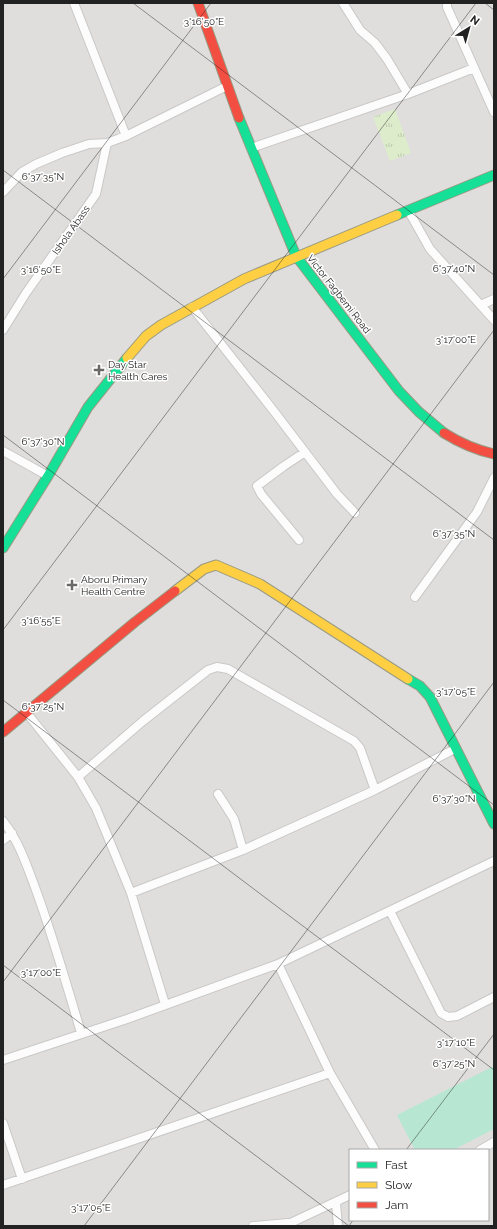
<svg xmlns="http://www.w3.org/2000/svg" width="497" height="1229" font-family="Raleway,sans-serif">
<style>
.residential{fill:#dfdedc;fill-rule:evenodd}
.grass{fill:url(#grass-tufts)}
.pitch{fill:#b7e6d2}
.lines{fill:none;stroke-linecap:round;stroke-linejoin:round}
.street-casing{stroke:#c9c8c7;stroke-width:10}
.fast-casing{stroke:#999a82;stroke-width:11}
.slow-casing{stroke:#999a82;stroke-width:11}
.jam-casing{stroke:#999a82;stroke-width:11}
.street{stroke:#fdfcfc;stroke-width:8}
.fast{stroke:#16e098;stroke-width:9}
.slow{stroke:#ffcf43;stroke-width:9}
.jam{stroke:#f24e42;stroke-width:9}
.ticks{fill:none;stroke:#222;stroke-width:1;stroke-opacity:0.45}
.poi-dot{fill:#6a6968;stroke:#fff;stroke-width:1.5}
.labels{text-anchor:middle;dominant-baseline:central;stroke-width:3;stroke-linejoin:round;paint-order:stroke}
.street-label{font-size:10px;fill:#222;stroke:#fff}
.poi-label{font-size:10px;fill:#222;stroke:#fff;text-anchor:start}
.ticks-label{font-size:10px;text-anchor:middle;fill:#222;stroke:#fff;stroke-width:3;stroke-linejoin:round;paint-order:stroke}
</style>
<defs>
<pattern id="grass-tufts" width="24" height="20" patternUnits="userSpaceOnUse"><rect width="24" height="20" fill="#ddeccb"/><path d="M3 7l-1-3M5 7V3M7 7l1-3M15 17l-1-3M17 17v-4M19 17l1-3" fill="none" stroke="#bdcaae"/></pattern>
</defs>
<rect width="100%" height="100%" fill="#f0eeeb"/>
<path class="residential" d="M3 3H494V1226H3ZM350 1150H488V1220H350Z"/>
<path class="grass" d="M395 109 411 153 390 161 373 117Z"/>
<path class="pitch" d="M494 1066V1129L453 1150H415L397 1115Z"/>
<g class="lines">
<g class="street-casing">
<path id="street" d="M74 3 126 136
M343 3 360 30 375 43 387 59 408 94
M447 3V7L494 112
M251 148 408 94 474 68
M3 192 22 172 36 164 62 153 89 144 107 143 126 136 227 86
M408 210 430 249 494 320
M481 305 494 299
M192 307 273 410 337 494 355 513
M3 330 26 293 96 194 107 143
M3 451 48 476
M299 540 261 494 257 486 284 466 305 452
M415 597 477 512 494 478
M26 712 78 777 96 808 131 893 165 1004
M78 777 143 721 208 670 217 667 228 669 354 741 360 748 375 790
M218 794 234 819 243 850
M3 821C19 841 27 866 36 890 53 937 67 985 81 1033
M3 840 12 833
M131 893 243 850 375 790 455 749
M390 911 441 1013 448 1017 457 1016 494 997
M278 964 330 1073 375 1150
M3 1060 127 1019 278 964 494 861
M3 1123 22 1179
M480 1150 494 1142
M3 1185 330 1073
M336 1203 338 1226
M253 1226 288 1223
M284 1226 350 1195"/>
</g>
<g class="fast-casing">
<path id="fast" d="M239 118 296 256 399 391 419 412 444 433
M397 215 494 175
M3 548 48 476 88 407 127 358
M408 679 420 686 430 697 494 824"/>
</g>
<g class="slow-casing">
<path id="slow" d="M127 358 146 336 161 325 244 279 397 215
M175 591 204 569 216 565 260 584 408 679"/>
</g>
<g class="jam-casing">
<path id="jam" d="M198 3 239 118
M444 433C460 443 476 450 494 454
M3 732 135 622 175 591"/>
</g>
<use href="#street" class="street"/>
<use href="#fast" class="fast"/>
<use href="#slow" class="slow"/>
<use href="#jam" class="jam"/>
</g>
<path class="ticks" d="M133 3 494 275M485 3 494 10M3 170 494 540M3 279 211 3M3 435 494 805M3 630 476 3M3 700 494 1070M3 965 349 1226M3 982 494 330M406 1150 494 1034M84 1226 494 682M349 1226 353 1220"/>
<g class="poi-dot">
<path d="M97 364h4v4h4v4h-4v4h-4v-4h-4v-4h4z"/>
<path d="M70 579h4v4h4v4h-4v4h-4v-4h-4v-4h4z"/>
</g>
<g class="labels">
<g class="street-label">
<text transform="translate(71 230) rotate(-55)">Ishola Abass</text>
<text transform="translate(339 294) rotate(52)">Victor Fagbemi Road</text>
</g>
<g class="poi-label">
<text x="108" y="364">Day Star<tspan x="108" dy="12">Health Cares</tspan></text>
<text x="81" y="579">Aboru Primary<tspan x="81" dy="12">Health Centre</tspan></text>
</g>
</g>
<g class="ticks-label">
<text x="204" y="25">3°16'50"E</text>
<text x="43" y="180">6°37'35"N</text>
<text x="454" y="272">6°37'40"N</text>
<text x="41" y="273">3°16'50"E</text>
<text x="456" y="343">3°17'00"E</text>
<text x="43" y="445">6°37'30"N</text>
<text x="454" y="537">6°37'35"N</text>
<text x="41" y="624">3°16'55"E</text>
<text x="456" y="695">3°17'05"E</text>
<text x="43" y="710">6°37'25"N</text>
<text x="454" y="802">6°37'30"N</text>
<text x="41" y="976">3°17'00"E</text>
<text x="456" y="1046">3°17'10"E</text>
<text x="454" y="1067">6°37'25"N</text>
<text x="91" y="1211">3°17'05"E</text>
</g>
<rect width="497" height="1229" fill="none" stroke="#222222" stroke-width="8"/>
<rect x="349" y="1149" width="140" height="72" fill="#ffffff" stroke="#a7a7a7"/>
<rect x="357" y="1162" width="20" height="6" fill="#16e098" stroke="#a7a7a7"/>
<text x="385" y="1169" font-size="12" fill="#222222">Fast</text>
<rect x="357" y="1182" width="20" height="6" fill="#ffcf43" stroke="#a7a7a7"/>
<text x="385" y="1189" font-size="12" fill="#222222">Slow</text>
<rect x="357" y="1202" width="20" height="6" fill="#f24e42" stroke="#a7a7a7"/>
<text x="385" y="1209" font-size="12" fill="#222222">Jam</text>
<g transform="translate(469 28) rotate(37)" stroke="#ffffff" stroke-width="3" paint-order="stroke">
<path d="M0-3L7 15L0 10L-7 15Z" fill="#222222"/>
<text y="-6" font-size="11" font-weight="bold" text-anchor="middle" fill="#222222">N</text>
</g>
</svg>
